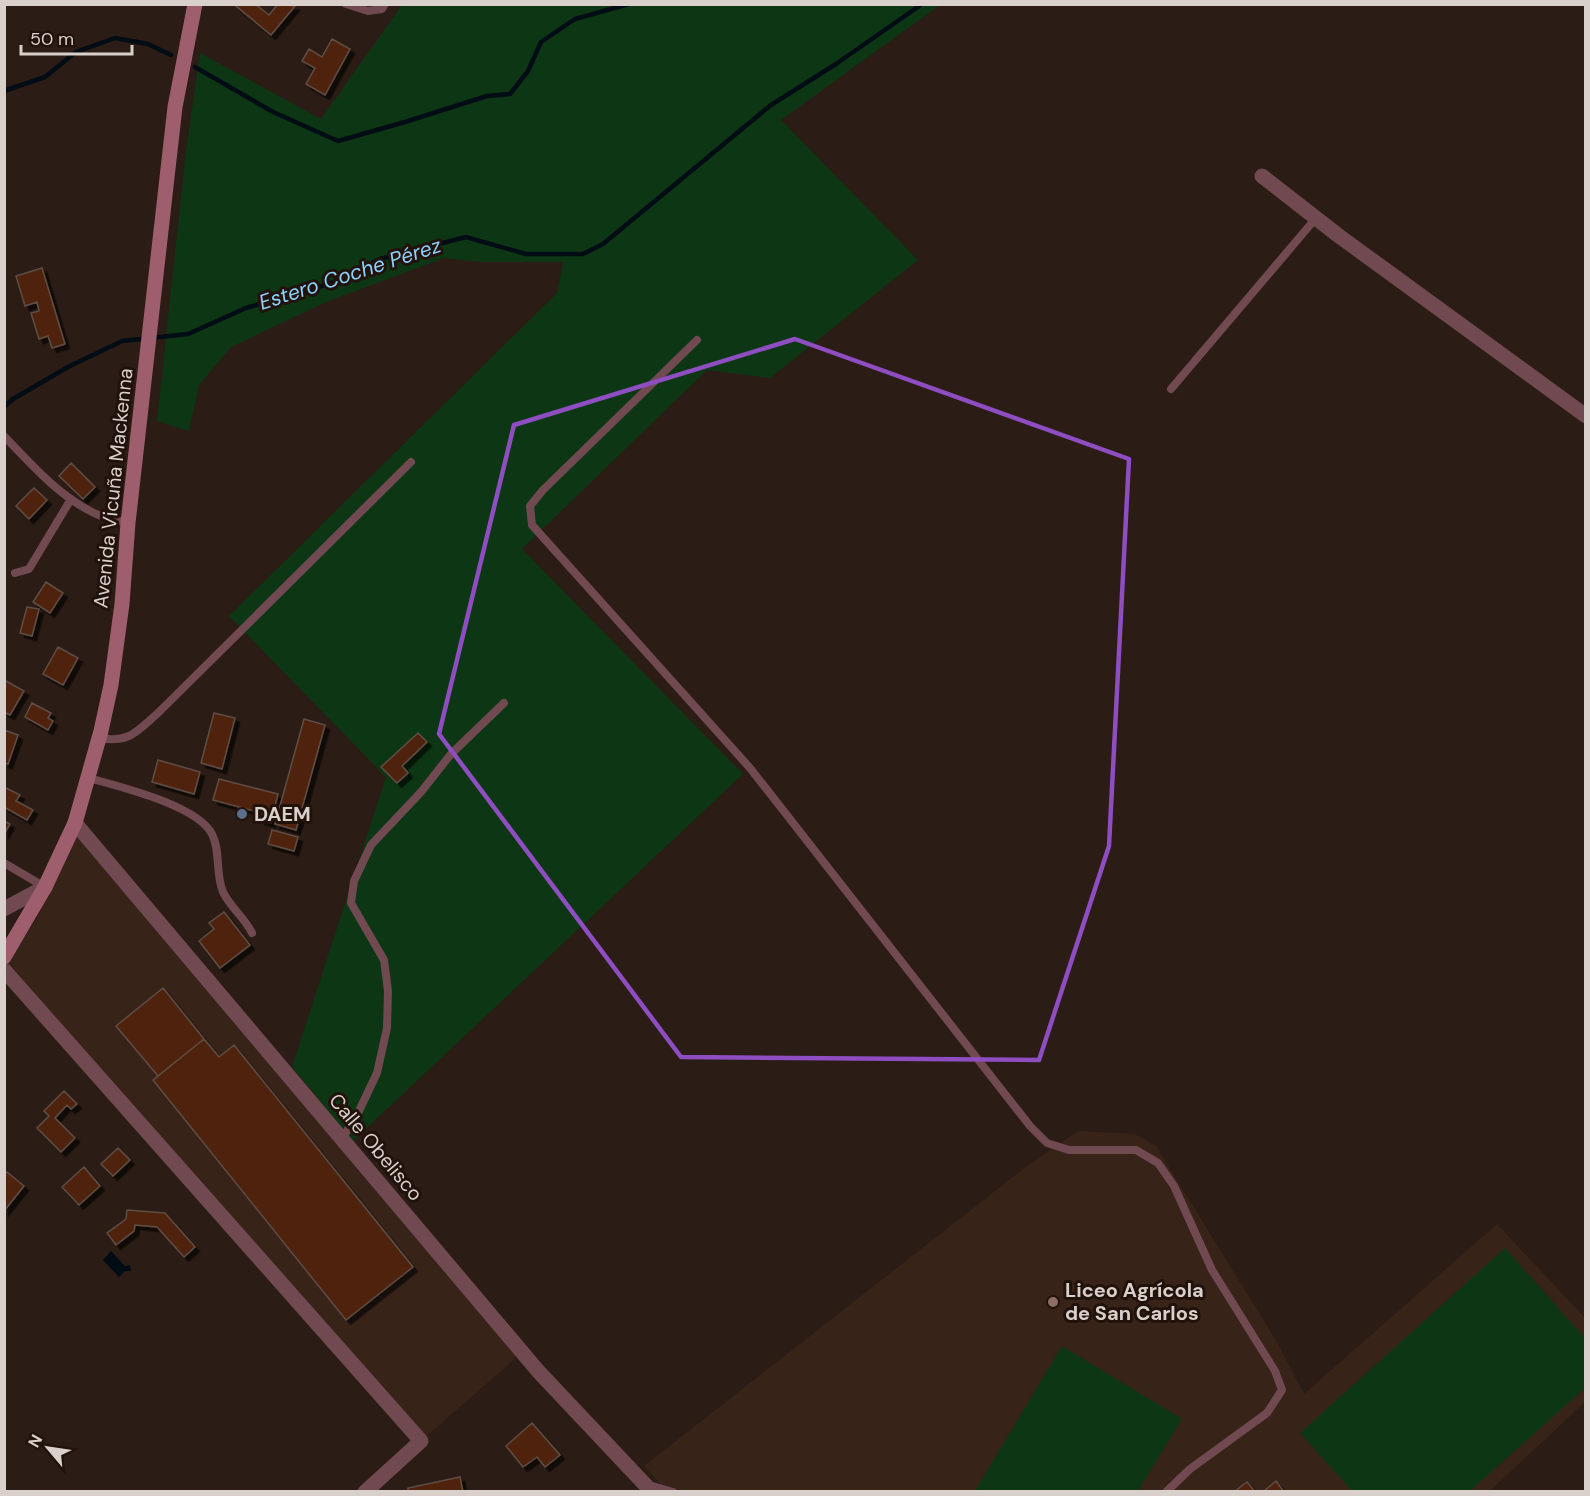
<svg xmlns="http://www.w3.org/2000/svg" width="1590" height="1496" font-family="'DM Sans',sans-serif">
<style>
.built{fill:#382319}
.green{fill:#0d3714}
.water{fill:#020c14}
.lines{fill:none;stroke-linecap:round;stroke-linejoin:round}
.stream{stroke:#020c14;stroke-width:4.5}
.building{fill:#50240b;stroke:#5e4d45;stroke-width:1.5;filter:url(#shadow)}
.lane{stroke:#704951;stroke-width:8}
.street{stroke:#704951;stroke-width:15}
.secondary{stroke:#9e5e6d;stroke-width:15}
.marked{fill:none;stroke:#8e4dc1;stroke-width:4.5;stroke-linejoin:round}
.service-dot{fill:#5c6f8a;stroke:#21130c;stroke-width:2}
.education-dot{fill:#8d6e63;stroke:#21130c;stroke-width:2}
.labels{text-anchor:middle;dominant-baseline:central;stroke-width:6;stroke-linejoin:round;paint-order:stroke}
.street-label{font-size:20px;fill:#dad0cb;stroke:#21130c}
.poi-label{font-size:20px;font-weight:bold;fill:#dad0cb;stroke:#21130c;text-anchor:start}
.water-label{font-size:21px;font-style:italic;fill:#8bd1fb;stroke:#21130c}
</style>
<defs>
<filter id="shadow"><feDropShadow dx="4.5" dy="4.5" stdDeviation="0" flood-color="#0009"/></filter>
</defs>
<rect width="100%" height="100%" fill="#2b1c15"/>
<path class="built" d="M76 832 517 1357 421 1441 6 965 36 920Z
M1078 1131 1135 1134 1156 1146 1277 1342 1304 1394 1497 1224 1585 1318V1402L1490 1491 668 1492 644 1466 1027 1166Z"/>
<path class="green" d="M402 5H940L781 120 918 260 770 378 707 370 522 549 743 774 353 1141 292 1067 386 777 229 616 557 293 563 262H480L444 258 326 302 231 347 199 385 189 431 157 421 186 151 200 53 321 119Z
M1505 1248 1585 1338V1388L1470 1491H1352L1300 1433Z
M1062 1346 1182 1419 1138 1491H975Z"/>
<path class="water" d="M111 1251 125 1266 130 1265 131 1271H125L119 1277 103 1260Z"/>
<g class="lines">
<path class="stream" d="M195 67 273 112 338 141 405 122 487 96 510 94 528 71 541 42 575 19 629 4
M4 91 45 77 76 52 115 38 148 44 171 55
M4 407 13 399 68 367 122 341 188 334 246 308 329 284 380 259 466 237 526 254H583L603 244 771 105 836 64 922 4"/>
</g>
<path class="building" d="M237 4H255L269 15 278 4 295 6 271 35 236 6Z
M332 39 350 49 325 95 306 84 315 68 302 61 309 49 322 57Z
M42 268 65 344 52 348 48 336 39 339 31 313 39 311 37 302 25 306 16 276Z
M71 463 95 487 83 499 59 476Z
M34 488 47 500 29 519 16 506Z
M46 582 63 593 50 613 33 602Z
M27 607 39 609 32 636 20 633Z
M58 647 78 658 63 685 43 674Z
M4 680 24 691 10 715 4 712Z
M32 703 51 713 48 718 53 721 48 730 25 717Z
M214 713 235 718 222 769 201 763Z
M304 719 325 725 296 830 275 824Z
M4 730 18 735 8 764 4 763Z
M418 733 427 742 402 766 408 773 397 783 381 767Z
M158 760 200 772 194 794 152 782Z
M219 779 278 794 271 823 260 820 262 813 213 800Z
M4 787 20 795 16 801 33 810 27 820 4 807Z
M4 821 10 824 4 834Z
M272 830 298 837 294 851 268 844Z
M224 912 250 945 220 968 199 941 214 929 209 923Z
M163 988 204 1039 158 1076 116 1026Z
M204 1039 219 1057 234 1045 413 1267 346 1320 153 1080Z
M64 1091 77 1104 71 1109 67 1105 55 1118 75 1138 61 1152 37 1128 49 1116 44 1111Z
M118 1148 130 1160 113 1176 101 1164Z
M84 1167 100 1186 79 1205 62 1187Z
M7 1172 24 1186 4 1211V1175Z
M127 1210 165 1213 195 1247 184 1257 157 1227 135 1225 134 1231 116 1245 107 1233 126 1219Z
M532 1423 560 1455 545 1467 537 1457 523 1467 506 1446Z
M460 1477 463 1492H408V1488Z
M1276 1481 1284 1492H1263Z
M1247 1482 1255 1492H1234Z"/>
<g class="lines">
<path class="lane" d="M346 4 368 11 382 9 385 4
M697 340 543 490 530 506 532 525 750 768 1030 1126 1047 1143 1069 1150H1136L1158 1163 1174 1186 1212 1270 1275 1371 1282 1390 1267 1413 1190 1469 1166 1492
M1171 389 1316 218
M4 436C31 464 57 494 92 512 103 518 116 520 128 523
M15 573 29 569 71 499
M99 738C130 743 136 732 158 713L411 462
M89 778C120 787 197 805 212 834 221 852 215 873 223 892 230 907 245 918 252 933
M4 863 45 887
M342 1139 358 1113 377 1073 387 1028 388 991 384 960 351 903 354 881 371 845 421 792 451 754 504 703
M649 1485 673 1492"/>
<path class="street" d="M1262 176 1339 236 1586 416
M75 823 538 1371 652 1492
M4 909 45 887
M4 970 421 1441 365 1492"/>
<path class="secondary" d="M4 957 45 887 75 823 101 731 111 685 122 604 128 523 175 107 195 4"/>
</g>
<path class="marked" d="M795 339 1129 459 1109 846 1039 1060 681 1057 439 734 514 425Z"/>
<circle class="service-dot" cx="242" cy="814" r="6"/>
<circle class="education-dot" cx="1053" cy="1302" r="6"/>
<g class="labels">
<g class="street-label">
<text transform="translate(113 488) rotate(-84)">Avenida Vicuña Mackenna</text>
<text transform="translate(376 1147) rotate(50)">Calle Obelisco</text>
</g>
<g class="poi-label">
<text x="254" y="814">DAEM</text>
<text x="1065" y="1290">Liceo Agrícola<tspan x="1065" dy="23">de San Carlos</tspan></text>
</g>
<g class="water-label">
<text transform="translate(350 274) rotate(-18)">Estero Coche Pérez</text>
</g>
</g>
<rect width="1590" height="1496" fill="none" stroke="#dad0cb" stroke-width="12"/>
<g transform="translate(48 1448) rotate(299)" stroke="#21130c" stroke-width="4.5" paint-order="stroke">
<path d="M0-4.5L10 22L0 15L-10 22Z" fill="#dad0cb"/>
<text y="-9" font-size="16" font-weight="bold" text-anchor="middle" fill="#dad0cb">N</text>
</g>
<path d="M21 45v9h111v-9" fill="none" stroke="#dad0cb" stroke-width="3"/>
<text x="30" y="45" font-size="18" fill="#dad0cb" stroke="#21130c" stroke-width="4.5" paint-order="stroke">50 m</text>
</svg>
